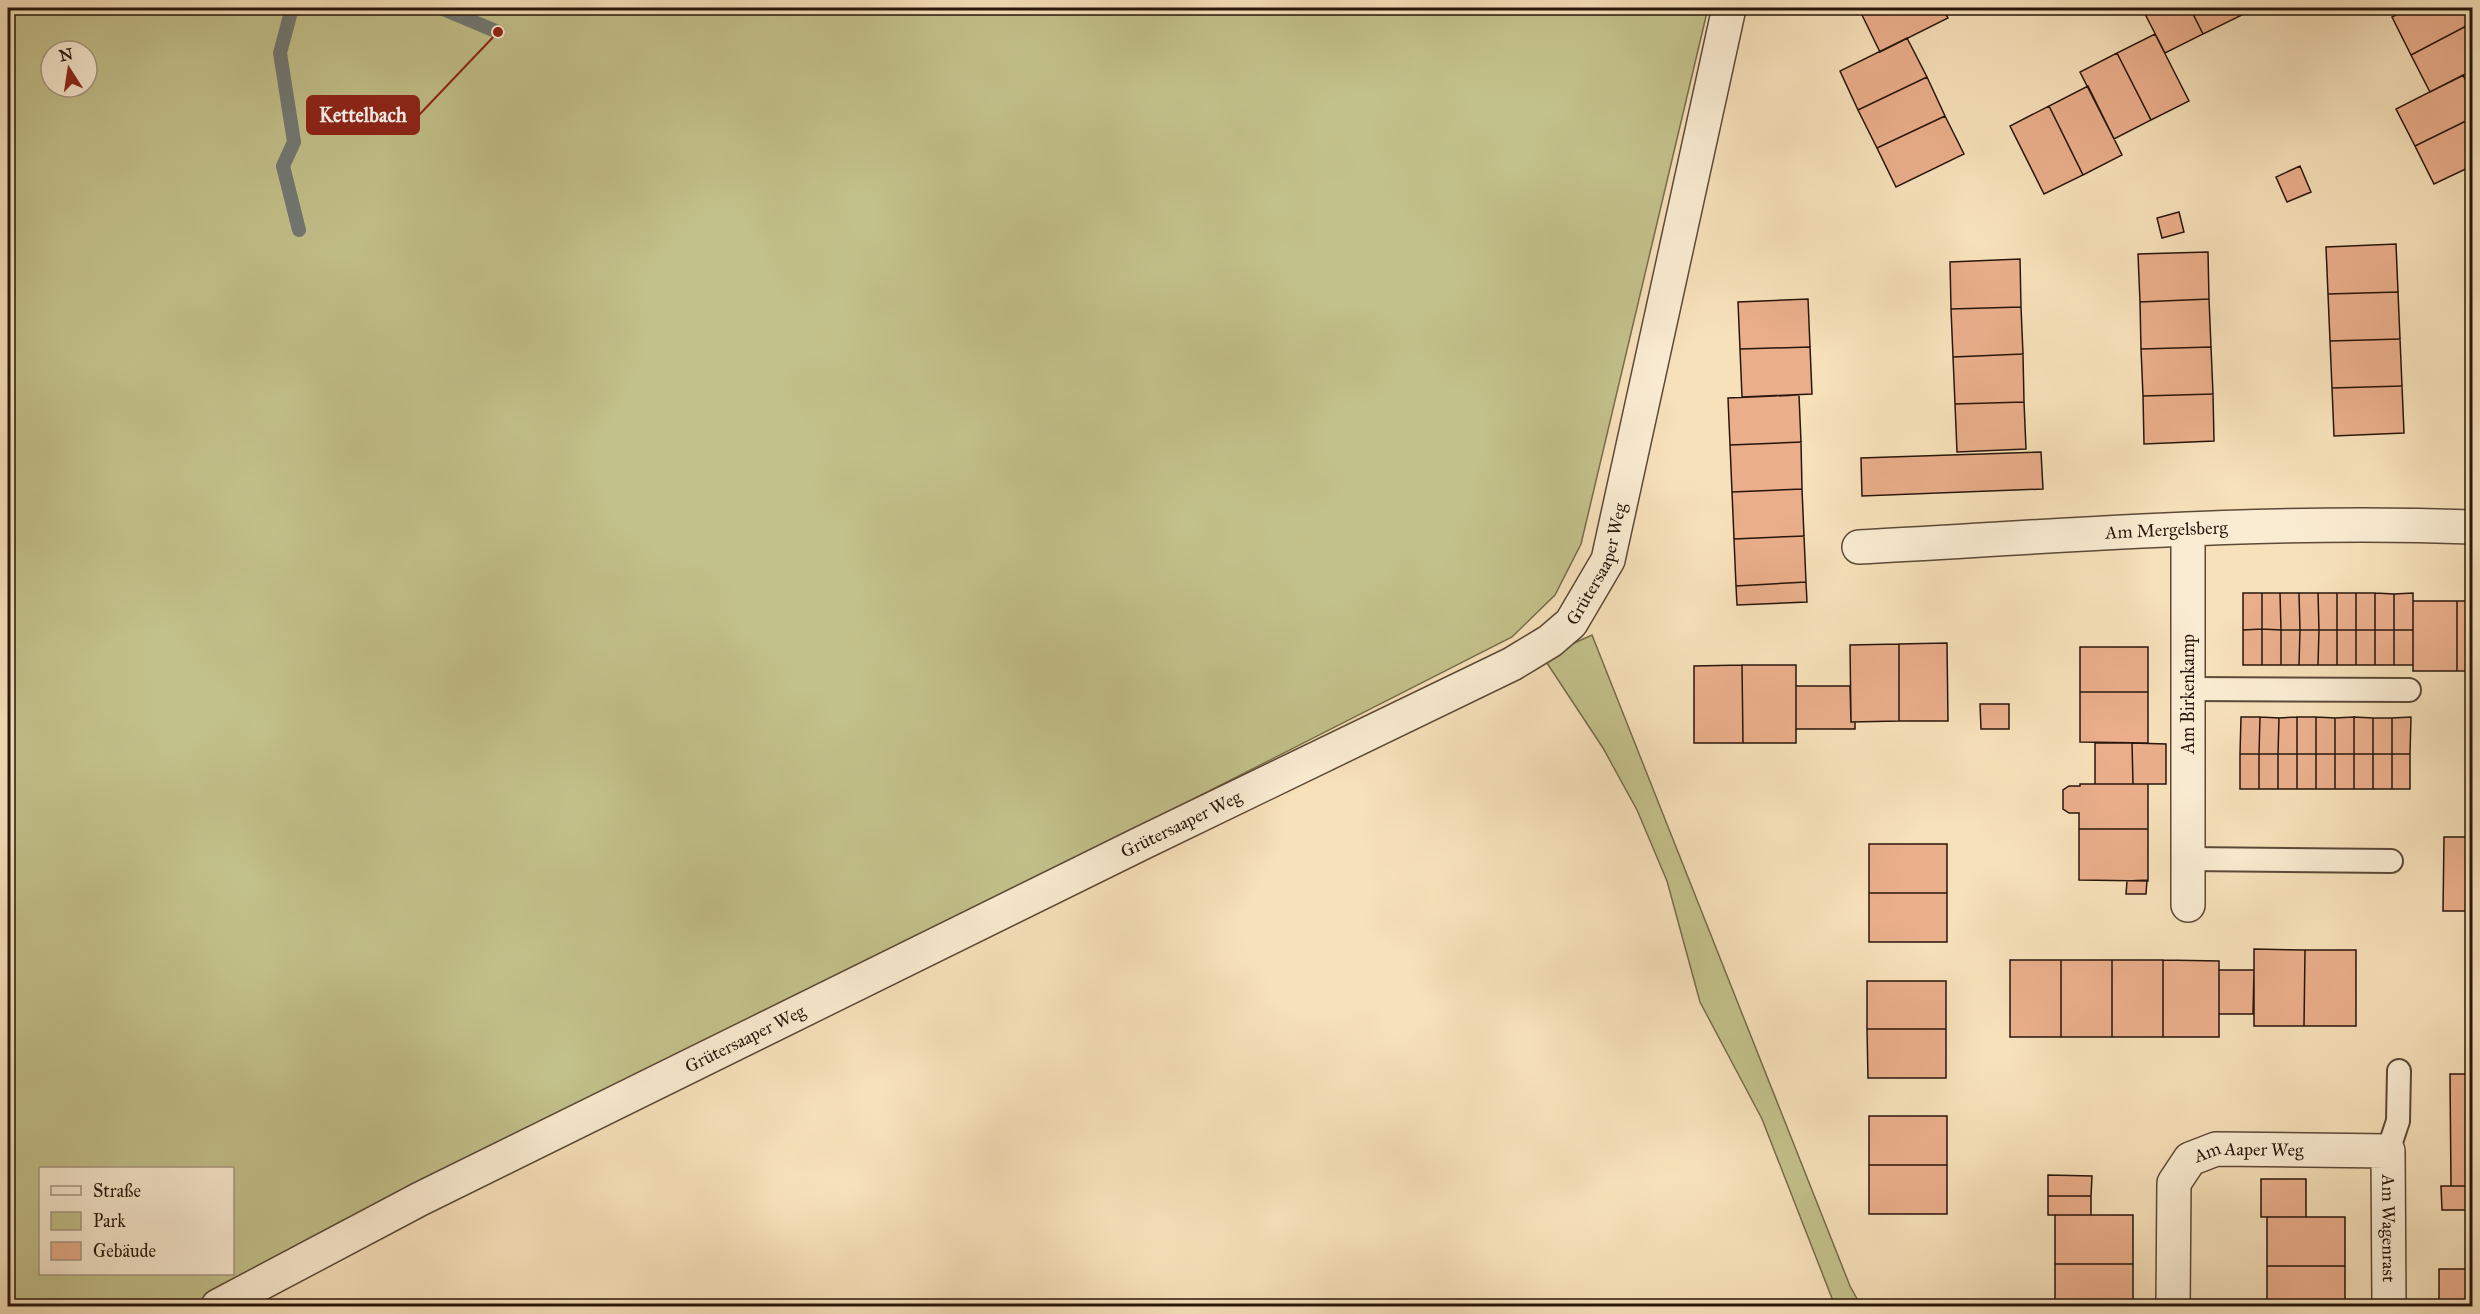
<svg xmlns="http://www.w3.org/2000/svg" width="2480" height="1314" font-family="'IM FELL Great Primer',serif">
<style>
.green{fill:#c3c18b;stroke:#766c4c;stroke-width:1.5;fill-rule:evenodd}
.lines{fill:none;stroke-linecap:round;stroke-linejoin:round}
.stream{stroke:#717975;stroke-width:14}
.building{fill:#eaae8b;stroke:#28160c;stroke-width:1.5}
.service-casing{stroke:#5c4938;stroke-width:26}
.minor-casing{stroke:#5c4938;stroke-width:36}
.service{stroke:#faecd2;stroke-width:22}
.minor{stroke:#faecd2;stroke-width:33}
.labels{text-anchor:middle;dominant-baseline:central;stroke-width:6;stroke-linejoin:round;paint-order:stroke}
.street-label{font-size:18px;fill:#28160c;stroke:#faecd2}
.leader{fill:none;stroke:#8f2418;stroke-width:2}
.callout-dot{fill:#8f2418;stroke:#faecd2;stroke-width:2}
.callout{fill:#8f2418;stroke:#8f2418;stroke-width:2}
.callout-label{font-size:20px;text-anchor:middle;font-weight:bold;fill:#fff}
</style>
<rect width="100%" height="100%" fill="#f7e1ba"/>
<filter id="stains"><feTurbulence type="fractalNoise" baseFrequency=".00333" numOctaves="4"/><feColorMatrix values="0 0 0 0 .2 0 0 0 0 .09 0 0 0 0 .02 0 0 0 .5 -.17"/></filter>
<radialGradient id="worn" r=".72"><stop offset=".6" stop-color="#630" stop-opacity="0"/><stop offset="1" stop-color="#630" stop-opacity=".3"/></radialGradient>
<path class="green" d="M8 8H1708L1581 544 1555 595 1512 637 196 1306H8ZM51 51H87V87H51ZM40 1168H232V1274H40Z
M1592 635 1850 1286 1861 1306H1835L1762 1119 1700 1002 1667 881 1637 810 1603 748 1543 657Z"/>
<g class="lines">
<path class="stream" d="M292 8 280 53 294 142 283 166 299 230
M441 8 498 32"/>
</g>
<path class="building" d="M1873 8H1942L1948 18 1880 52 1861 13Z
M2142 8H2190L2203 34 2165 53Z
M2190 8H2238L2242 15 2203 34Z
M2410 8H2470L2472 23 2411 55 2392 17Z
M2472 23V71L2430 92 2411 55Z
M2155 34 2189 101 2151 120 2117 53Z
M1907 38 1927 77 1858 110 1840 71Z
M2117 53 2151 120 2114 139 2080 72Z
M2463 75 2472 94V118L2415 146 2396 109Z
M1927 77 1945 116 1877 148 1858 110Z
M2088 86 2122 155 2083 175 2049 106Z
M2049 106 2083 175 2044 194 2010 126Z
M1945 116 1964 154 1896 187 1877 148Z
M2472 118V166L2434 184 2415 146Z
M2300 166 2311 192 2287 202 2276 177Z
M2179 212 2184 232 2162 238 2157 218Z
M2396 244 2398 292 2328 294 2326 247Z
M2208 252 2209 299 2140 302 2138 254Z
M2020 259 2021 307 1951 309 1950 262Z
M2398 292 2400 339 2330 341 2328 294Z
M1808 299 1810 347 1740 349 1738 302Z
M2209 299 2211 347 2141 349 2140 302Z
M2021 307 2023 354 1953 357 1951 309Z
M2400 339 2402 386 2332 388 2330 341Z
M1810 347 1812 394 1742 397 1740 349Z
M2211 347 2213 394 2143 396 2141 349Z
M2023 354 2024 402 1955 404 1953 357Z
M2402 386 2404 433 2334 436 2332 388Z
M2213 394 2214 441 2144 444 2143 396Z
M1799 395 1801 442 1730 445 1728 398Z
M2024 402 2026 449 1957 452 1955 404Z
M1801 442 1802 489 1732 492 1730 445Z
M2041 452 2043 489 1862 496 1861 458Z
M1802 489 1804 536 1734 539 1732 492Z
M1804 536 1806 582 1736 586 1734 539Z
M1806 582 1807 602 1737 605 1736 586Z
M2243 593H2262V629L2243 630Z
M2262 593H2280L2281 630 2262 629Z
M2280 593H2299L2300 630H2281Z
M2299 593H2318L2319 630H2300Z
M2318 593H2337V630H2319Z
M2337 593H2356V630H2337Z
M2356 593H2375V630H2356Z
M2375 593 2394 594V630H2375Z
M2413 593V630H2394V594Z
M2413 601H2457V671H2413Z
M2457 601H2472V671H2457Z
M2262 629V665H2243V630Z
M2262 629 2281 630V665H2262Z
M2281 630H2300L2299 665H2281Z
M2300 630H2319L2318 665H2299Z
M2319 630H2337V665H2318Z
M2337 630H2356V665H2337Z
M2356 630H2375V665H2356Z
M2375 630H2394V665H2375Z
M2394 630H2413V665H2394Z
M1947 643 1948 721H1899V644Z
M1899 644V721L1851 722 1850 645Z
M2080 647H2148V692H2080Z
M1742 665H1796V743H1743Z
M1742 665 1743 743H1694V666Z
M1796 686H1850L1851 722H1855V729H1796Z
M2080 692H2148V743L2080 742Z
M1980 704H2009V729H1981Z
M2241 717H2260L2259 754H2240Z
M2260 717 2279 718 2278 754H2259Z
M2297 717V754H2278L2279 718Z
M2297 717H2316V754H2297Z
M2316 717 2335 718V754H2316Z
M2354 717 2373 718V754H2354Z
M2354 717V754H2335V718Z
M2411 717 2410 754H2392V718Z
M2373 718H2392V754H2373Z
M2095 743H2132L2133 784H2095Z
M2132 743 2166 744V784H2133Z
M2240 754H2259V789H2240Z
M2259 754H2278V789H2259Z
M2278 754H2297V789H2278Z
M2297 754H2316V789H2297Z
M2316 754H2335V789H2316Z
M2335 754H2354V789H2335Z
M2354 754H2373V789H2354Z
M2373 754H2392V789H2373Z
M2392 754H2410V789H2392Z
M2080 784H2148V829H2079V813H2069L2063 809V790L2069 786H2080Z
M2079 829H2148V881L2079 880Z
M2444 837H2472V911H2443Z
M1869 844H1947V893H1869Z
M2147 880 2146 894H2126L2127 881Z
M1869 893H1947V942H1869Z
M2254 949 2305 950 2304 1026H2254Z
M2305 950H2356V1026H2304Z
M2010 960H2061V1037H2010Z
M2061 960H2112V1037H2061Z
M2112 960H2163V1037H2112Z
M2163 960 2219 961V1037H2163Z
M2219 970H2254L2253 1014H2219Z
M1867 981H1946V1029H1867Z
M1867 1029H1946V1078H1868Z
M2450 1074H2472V1186H2451Z
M1869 1116H1947V1165H1869Z
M1869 1165H1947V1214H1869Z
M2048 1175 2092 1176 2091 1196H2048Z
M2261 1179H2306V1217H2261Z
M2441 1186H2471V1210H2442Z
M2048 1196H2091V1215H2048Z
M2055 1215H2133V1264H2055Z
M2267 1217H2345V1266H2267Z
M2055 1264H2133V1306H2055Z
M2267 1266H2345V1306H2267Z
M2439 1269H2472V1306H2439Z"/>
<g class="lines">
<g class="service-casing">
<path id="service" d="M2189 689 2409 690
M2188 859 2391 861
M2388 1151 2398 1121 2399 1071"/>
</g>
<g class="minor-casing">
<g id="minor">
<path d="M2188 530V905"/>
<path id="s1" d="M1859 547C2063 536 2268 519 2472 527"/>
<path id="s2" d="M218 1306 420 1199 1142 843 1512 664 1550 641 1571 623 1608 560 1729 8"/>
<path id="s3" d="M2173 1306 2174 1183 2190 1159 2216 1149 2388 1151 2389 1306"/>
</g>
</g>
<use href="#service" class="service"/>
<use href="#minor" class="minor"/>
</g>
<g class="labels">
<g class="street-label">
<text stroke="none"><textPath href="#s1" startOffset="308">Am Mergelsberg</textPath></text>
<text stroke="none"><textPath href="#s2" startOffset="1582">Grütersaaper Weg</textPath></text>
<text transform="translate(2188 694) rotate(-90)">Am Birkenkamp</text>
<text stroke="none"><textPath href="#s2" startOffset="1077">Grütersaaper Weg</textPath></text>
<text stroke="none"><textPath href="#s2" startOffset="591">Grütersaaper Weg</textPath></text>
<text stroke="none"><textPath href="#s3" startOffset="212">Am Aaper Weg</textPath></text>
<text stroke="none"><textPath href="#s3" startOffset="429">Am Wagenrast</textPath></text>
</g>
</g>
<path class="leader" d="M498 32L419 115"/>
<circle class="callout-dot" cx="498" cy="32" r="6"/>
<rect class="callout" x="307" y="96" width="112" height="38" rx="6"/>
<g class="callout-label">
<text x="363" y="122">Kettelbach</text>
</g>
<rect width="2480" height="1314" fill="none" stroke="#f7e1ba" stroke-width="30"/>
<rect x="9" y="9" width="2462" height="1296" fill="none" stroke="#28160c" stroke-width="3"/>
<rect x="15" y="15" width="2450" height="1284" fill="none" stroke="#28160c" stroke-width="1.5"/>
<rect x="39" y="1167" width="195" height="108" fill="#faecd2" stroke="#a69683" stroke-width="1.5"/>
<rect x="51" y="1186" width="30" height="9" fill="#faecd2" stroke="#a69683" stroke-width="1.5"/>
<text x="93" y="1197" font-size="18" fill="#28160c">Straße</text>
<rect x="51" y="1212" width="30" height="18" fill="#c3c18b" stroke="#a69683" stroke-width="1.5"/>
<text x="93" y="1227" font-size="18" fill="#28160c">Park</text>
<rect x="51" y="1242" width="30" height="18" fill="#eaae8b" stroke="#a69683" stroke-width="1.5"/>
<text x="93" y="1257" font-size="18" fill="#28160c">Gebäude</text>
<g transform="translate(69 69) rotate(348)"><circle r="28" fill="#faecd2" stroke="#a69683" stroke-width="1.5"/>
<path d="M0-4.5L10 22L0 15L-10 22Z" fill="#8f2418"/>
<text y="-9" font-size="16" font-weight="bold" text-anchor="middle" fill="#28160c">N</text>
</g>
<rect width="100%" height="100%" filter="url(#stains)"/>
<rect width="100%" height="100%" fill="url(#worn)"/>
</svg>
